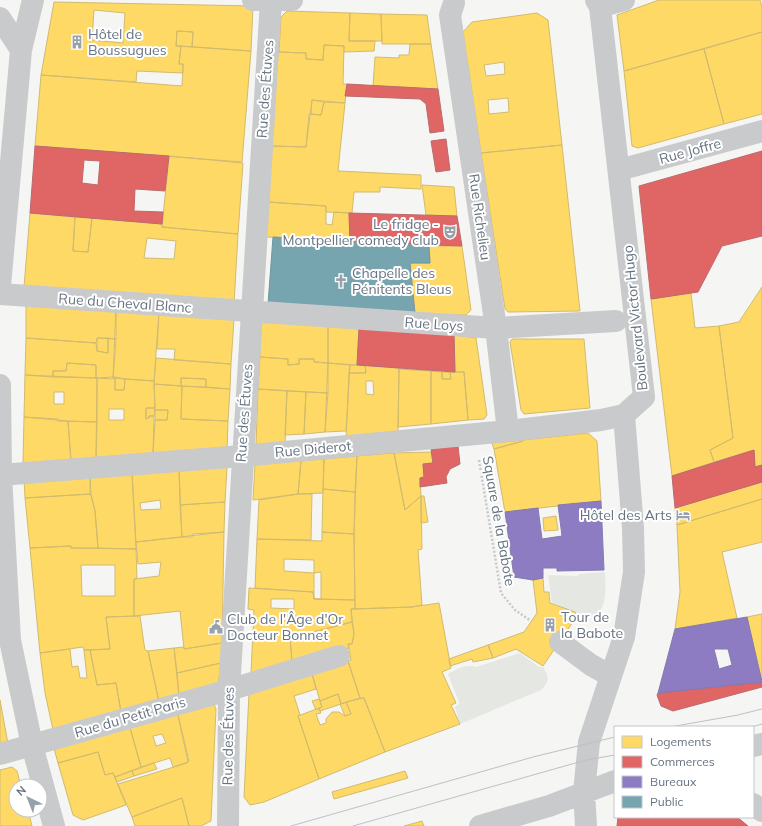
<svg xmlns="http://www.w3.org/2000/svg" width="762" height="826" font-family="Mulish,sans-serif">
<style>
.green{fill:#e4e7e2}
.homes{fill:#ffd966;stroke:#d1bb6e;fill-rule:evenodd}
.shops{fill:#e06666;stroke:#bb6a6e;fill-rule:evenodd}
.offices{fill:#8e7cc3;stroke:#827ab0;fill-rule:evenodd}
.public{fill:#76a5af;stroke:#7196a2}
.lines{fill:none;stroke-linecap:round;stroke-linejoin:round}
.path{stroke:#c7c8c8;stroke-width:2.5;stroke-dasharray:2 2;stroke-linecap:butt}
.minor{stroke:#c9cacb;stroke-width:22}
.tram{stroke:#bfc0c2;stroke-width:1}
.labels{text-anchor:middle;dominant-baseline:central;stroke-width:4;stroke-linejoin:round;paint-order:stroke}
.poi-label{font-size:14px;fill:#667482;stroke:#fff;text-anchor:start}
.street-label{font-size:14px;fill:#667482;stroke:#fff}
</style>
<rect width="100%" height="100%" fill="#f5f5f3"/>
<path class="green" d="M605 572C606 594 608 621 578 618L576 613 552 603 548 575 577 576 580 574Z
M520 653 539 667H543C549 676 550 682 541 690L460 724 455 707 459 704V702L448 674C457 669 466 664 476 667Z"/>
<path class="homes" d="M659 0H760L762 7V32L624 71 617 15Z
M54 2 253 6 251 51 192 47 193 32 177 31 176 46H181L179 64H183V73L137 71 136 82 41 75ZM94 10 125 13 123 43 92 40Z
M287 11 350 13 349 41H375L374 51 344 52V46L324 45 323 60 306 59V53L279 52 281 17Z
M350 13 381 14 382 41H349Z
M537 13 548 20 562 145 481 153 463 32 472 22ZM504 62 505 74 486 76 484 65ZM508 98 509 112 489 114 488 100Z
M381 14 427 15 431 44H382Z
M177 31 193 32 192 47 176 46Z
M762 32V114L724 124 704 49Z
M410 44H431L438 89 373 86 375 57 399 58V55H409Z
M324 45 344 46 343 84H347L345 103 312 100 306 147 272 146 278 52 306 53V59L323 60Z
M181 46 251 51 242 162 35 146 41 75 182 86 183 64H179Z
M704 49 724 124 638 148 632 146 624 71Z
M312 100 324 102 321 115 311 114Z
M324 102 345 103 338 171 421 175V189L380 187V192H354L352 213 326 212V206L268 202 272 146 306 147 309 114 321 115Z
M562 145 580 311 508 312 505 309 481 153Z
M169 156 243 163 238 234 162 227Z
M422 185 454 187 457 216 426 215Z
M268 202 326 206V224L332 225 334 212 349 213 350 242 324 240V239L266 237Z
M30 213 75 217 73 251 88 252 92 218 162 224V227L238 234 234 304 24 287ZM147 238 176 241 174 259 144 258Z
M75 217 92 218 88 252 73 251Z
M429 246H462L471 310 466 315 415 314 410 263H430Z
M762 287V465L755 467 754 450 714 462 710 450 733 438 719 326 739 322Z
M691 293 695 328 719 326 733 438 710 450 714 462 672 476 651 299Z
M26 300 116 308V339L97 338 96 343 26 338Z
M116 308 159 312 154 381 113 378Z
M159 312 234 319 231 364 174 360 175 349H157Z
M261 320 328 326V363L314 362V359H299V364L288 365V359L260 357Z
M328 326 359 329 357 365 328 363Z
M454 335 476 338 487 415 484 419 468 420 464 372H455Z
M26 338 96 343 97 351 108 353V338L116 339 113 379 96 378V365L67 363 66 371H53V377L25 375Z
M97 338H108V353L97 351Z
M512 339H584L590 408 524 414 521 410 510 342Z
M260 357 288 359V365L299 364V359H314V362L328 363V393L258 389Z
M156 358 231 364 230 389 206 387V379L181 378V386L154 384Z
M67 363 96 365V378L53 377V371H66Z
M328 363 350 365 346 431 325 432Z
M350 365H365L366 373H349Z
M365 365 399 368 398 435 346 439 349 373H366ZM366 381H373L374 395 366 394Z
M399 369 431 371V424L398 427Z
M431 371 442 372V379H451L450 372H464L468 420 431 424Z
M442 372H450L451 379H442Z
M25 375 97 378V422L58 421V419L24 417ZM54 392H64V404H54Z
M115 377V390H124L125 379 154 381 155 408H146V419L149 418V416H154L153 455 96 459 97 378ZM109 409H124V420H109Z
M115 377 125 379 124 390H115Z
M181 378 206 379V387L181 386Z
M154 384 182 386 181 419 228 421 227 451 153 455 155 420H167L168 410H155Z
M182 386 230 389 228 421 181 419Z
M258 389 287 391 285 444 256 445Z
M287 391 306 392 304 434 285 435Z
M306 392 328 393 325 432 304 434Z
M146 408H155L154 416H149V418L146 419Z
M155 410H168L167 420H155Z
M24 417 68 421 71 461 23 463Z
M68 421 97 422 96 459 71 461Z
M588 433 597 441 601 501 505 512 494 449 523 441V440Z
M523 440V441L494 449 492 443Z
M431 452 433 463 423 464 424 477 420 478 421 496 405 510 394 453Z
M394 453 405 510 421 496 422 549 418 550 422 605 412 607 355 609 354 534 357 456Z
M357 456 355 492 323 489 324 459Z
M324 459 323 493 298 494 301 461Z
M301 461 298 494 253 500 255 464Z
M227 467 225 502 180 505 179 470Z
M179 470 182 537 136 542 132 473ZM160 500 161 509 141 510 140 503Z
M132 473 136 549 98 548 95 511 90 492V475Z
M90 475 91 494 25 498 24 479Z
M762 482V499L677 525 675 508Z
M323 489 355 492 354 534 322 532Z
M91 494 95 511 98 548H71V546L30 548 25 498Z
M298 494H312L311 540 257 539 259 500Z
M421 496H424L428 522 421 523Z
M762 499V542L722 552 737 618 675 629 680 592 677 525Z
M225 502 224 532 193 534 192 537H182L180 505Z
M556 516 558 530 544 531 543 518Z
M224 532 222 643 184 649 180 611 134 616V579L159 576 161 562 138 564 136 542Z
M322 532 354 534 355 600 314 599 313 592 255 588 257 539 322 541ZM284 559 314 560V573L284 571Z
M71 546V548L136 549 137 578 134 579V616L106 617 110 649 84 650 83 647 40 653 30 548ZM81 565H115V596H82Z
M321 572V599H314V573Z
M543 578 544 592H549L550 603 575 612 577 616 543 666 516 649 493 658 488 645 524 632 537 613 533 580Z
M249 588 313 592 314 599 355 600V609H351L352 622 290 638 292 662 251 673 254 610 248 609ZM271 599H294V609L271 608Z
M439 603 451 668 442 672 456 703 451 705 460 724 385 752 364 698H360L348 661 351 660 348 644H352L354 634 351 609 412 607Z
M762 614V682L747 617Z
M140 616 144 644 145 650 148 651 159 702 121 712 116 683 97 685 90 650 110 649 106 617Z
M352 622 354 634 352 644H348L349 648 292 662 290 638Z
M222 643 221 663 177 673 174 648 184 647V649Z
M488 645 493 658 473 662 472 659 450 666 449 659Z
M174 648 179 696 159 702 148 651Z
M70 649 72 667 78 666 80 678H87L84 650H90L97 685 116 683 121 712 53 730 45 693 40 653Z
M348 661 360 698 341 704 338 694 320 701 311 670Z
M221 663 218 685 179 696 177 673Z
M311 670 316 689 294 696 300 715 298 716 319 779 264 802 250 805 244 797 249 693Z
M338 694 341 704 320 711 319 708 322 707 320 701Z
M364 698 385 752 319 779 298 716 319 708 321 713 316 714 320 725 326 723V719L332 712H339L345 716 351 714 346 702Z
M319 699 322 707 316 710 312 701Z
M0 700 8 744 0 746Z
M346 702 351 714 345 716 340 704Z
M214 704 216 709 211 821 201 826H189L182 798 132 817 118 784 187 763 189 761 177 711Z
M177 711 188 762 173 767 170 758 141 767 129 724ZM162 734 166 743 156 746 153 736Z
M129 724 141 767 115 777 113 773 105 775 98 752 58 763 53 745Z
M98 752 105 775 113 773 126 805 83 820 73 815 58 763Z
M154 763 157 769 134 776 132 771Z
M12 767 17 771 21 786H16V810H28L32 826H0V770Z
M132 771 134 776 117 782 115 777Z
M405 771 408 778 334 799 332 792Z
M182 798 189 826H135L132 817Z
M422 821 424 826H404Z"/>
<path class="shops" d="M347 84 438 89 444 131 430 133 426 104 420 99 345 96Z
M446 139 450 170 436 172 431 141Z
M35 146 169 156 165 191 135 189 134 211 163 212 162 224 30 213ZM84 160 100 161 98 185 82 183Z
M762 151V236L722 246 698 292 651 299 639 186Z
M349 213 457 216 462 246 350 242Z
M359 329 454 335 455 372 357 365Z
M458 446 460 464 450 469 446 477 447 483 420 487V478L424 477 423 464 433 463 431 449Z
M754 450 755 467 762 465V482L675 508 672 476Z
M762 682V687L673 711 661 706 657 695 658 693Z
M618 817H737L748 826H617Z"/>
<path class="offices" d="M601 501 604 570 557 571V568H543V578L533 580 514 577 505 512 538 508 542 539 562 536 558 505Z
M747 617 762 682 658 693 675 629ZM714 649H728L732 665 719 669Z"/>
<path class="public" d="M273 237 429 246 430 263H410L415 314 268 304Z"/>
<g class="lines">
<path class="path" d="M479 460 501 593 515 610 531 621"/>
<path class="minor" d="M253 0H292
M454 3 450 15 496 328 508 431
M600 7 624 0
M0 18 21 50
M619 170 762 131
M0 286 21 50 33 0
M0 294 496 328 616 321
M0 385 1 475 10 640 32 745 54 826
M0 475 242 456 508 431 601 420 624 415 644 397 600 7 596 0
M560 642 591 665 611 676
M753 746 762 744
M0 754 229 690 339 656
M753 804 762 811
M228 826 229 690 271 0
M480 826 549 806 615 781
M586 826 584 792 589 742 624 637 634 572 633 528 624 415"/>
<path class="tram" d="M670 727 738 715 762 709
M752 727 762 724
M291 826 533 757 615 737
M353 826 586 760 615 755"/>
</g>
<defs>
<g id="building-bare" transform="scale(1.08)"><path d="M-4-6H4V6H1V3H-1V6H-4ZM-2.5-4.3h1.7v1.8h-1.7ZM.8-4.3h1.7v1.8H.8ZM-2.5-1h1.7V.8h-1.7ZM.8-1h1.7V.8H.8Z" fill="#98a1aa" stroke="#fff" stroke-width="2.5" paint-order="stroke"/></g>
<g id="theatre-bare" transform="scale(1.08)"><path d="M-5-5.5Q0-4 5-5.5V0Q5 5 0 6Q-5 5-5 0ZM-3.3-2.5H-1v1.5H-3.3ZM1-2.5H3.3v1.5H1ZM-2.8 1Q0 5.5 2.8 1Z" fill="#98a1aa" stroke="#fff" stroke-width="2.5" paint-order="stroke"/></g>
<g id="church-bare" transform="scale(1.08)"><path d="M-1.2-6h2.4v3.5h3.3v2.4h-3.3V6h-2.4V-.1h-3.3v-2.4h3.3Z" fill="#98a1aa" stroke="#fff" stroke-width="2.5" paint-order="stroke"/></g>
<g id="hotel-bare" transform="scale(1.08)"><path d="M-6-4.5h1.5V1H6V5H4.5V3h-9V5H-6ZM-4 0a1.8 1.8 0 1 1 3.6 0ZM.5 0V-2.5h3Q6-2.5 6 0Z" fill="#98a1aa" stroke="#fff" stroke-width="2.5" paint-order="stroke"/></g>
<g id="civic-bare" transform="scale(1.08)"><path d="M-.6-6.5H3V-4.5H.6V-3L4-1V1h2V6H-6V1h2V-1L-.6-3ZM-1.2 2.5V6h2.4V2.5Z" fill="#98a1aa" stroke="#fff" stroke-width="2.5" paint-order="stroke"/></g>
</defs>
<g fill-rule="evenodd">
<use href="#building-bare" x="77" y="42"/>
<use href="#theatre-bare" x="450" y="232"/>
<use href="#church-bare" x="341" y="281"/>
<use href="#hotel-bare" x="683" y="515"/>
<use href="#building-bare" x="550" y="625"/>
<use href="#civic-bare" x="216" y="627"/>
</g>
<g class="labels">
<g class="poi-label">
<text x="88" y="34">Hôtel de<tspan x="88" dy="16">Boussugues</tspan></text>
<text x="439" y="224" text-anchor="end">Le fridge -<tspan x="439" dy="16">Montpellier comedy club</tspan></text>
<text x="352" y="273">Chapelle des<tspan x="352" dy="16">Pénitents Bleus</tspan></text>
<text x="672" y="515" text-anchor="end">Hôtel des Arts</text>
<text x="561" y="617">Tour de<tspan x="561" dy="16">la Babote</tspan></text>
<text x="227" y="619">Club de l'Âge d'Or<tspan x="227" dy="16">Docteur Bonnet</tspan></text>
</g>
<g class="street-label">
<text transform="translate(265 89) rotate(-86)">Rue des Étuves</text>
<text transform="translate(690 151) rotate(-15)">Rue Joffre</text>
<text transform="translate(480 217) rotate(82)">Rue Richelieu</text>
<text transform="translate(125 303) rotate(4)">Rue du Cheval Blanc</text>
<text transform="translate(635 318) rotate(-96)">Boulevard Victor Hugo</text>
<text transform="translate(434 324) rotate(4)">Rue Loys</text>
<text transform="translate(244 413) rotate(-86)">Rue des Étuves</text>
<text transform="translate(313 449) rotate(-5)">Rue Diderot</text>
<text transform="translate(499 521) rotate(80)">Square de la Babote</text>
<text transform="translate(130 717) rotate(-16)">Rue du Petit Paris</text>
<text transform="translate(228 736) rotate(-89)">Rue des Étuves</text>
</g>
</g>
<rect x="614" y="726" width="140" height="92" fill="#ffffff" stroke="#c2c7cd"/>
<rect x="622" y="736" width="20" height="12" fill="#ffd966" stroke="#c2c7cd"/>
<text x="650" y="746" font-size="12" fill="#667482">Logements</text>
<rect x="622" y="756" width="20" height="12" fill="#e06666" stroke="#c2c7cd"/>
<text x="650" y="766" font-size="12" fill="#667482">Commerces</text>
<rect x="622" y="776" width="20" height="12" fill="#8e7cc3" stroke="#c2c7cd"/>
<text x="650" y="786" font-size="12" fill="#667482">Bureaux</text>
<rect x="622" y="796" width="20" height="12" fill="#76a5af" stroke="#c2c7cd"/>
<text x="650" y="806" font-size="12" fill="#667482">Public</text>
<g transform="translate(28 798) rotate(317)"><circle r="19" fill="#ffffff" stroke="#c2c7cd"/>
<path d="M0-3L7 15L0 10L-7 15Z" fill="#98a1aa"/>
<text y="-6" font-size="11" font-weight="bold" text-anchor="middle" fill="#667482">N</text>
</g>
</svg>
